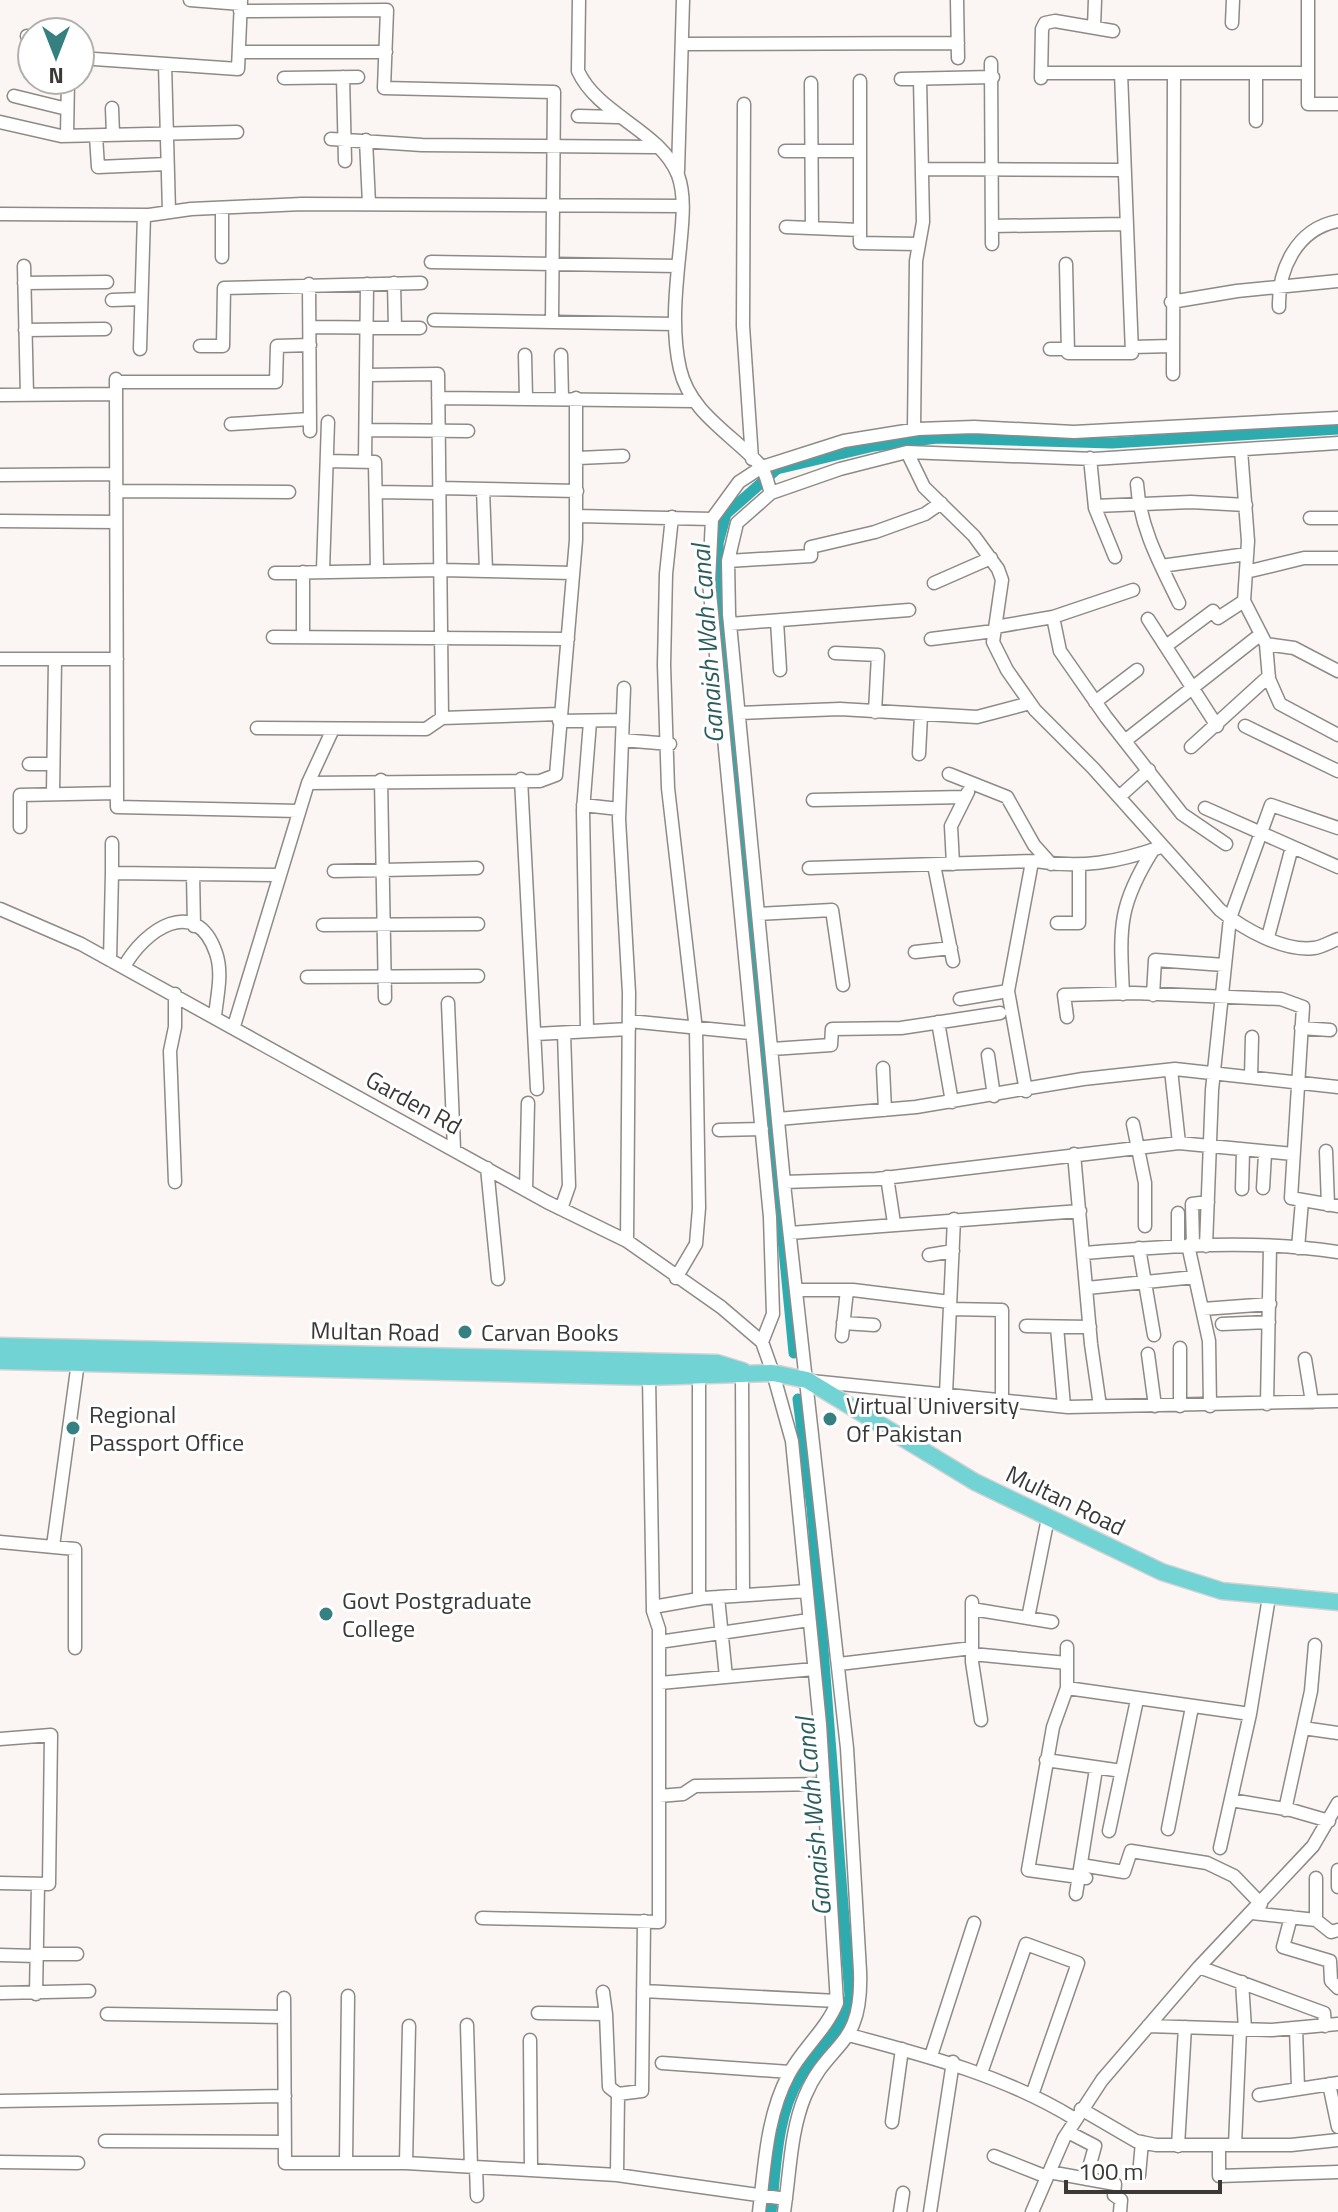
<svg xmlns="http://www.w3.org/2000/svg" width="1338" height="2212" font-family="'Titillium Web',sans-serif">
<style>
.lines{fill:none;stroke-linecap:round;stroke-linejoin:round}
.canal{stroke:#2dabae;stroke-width:11}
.minor-casing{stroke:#8e8a87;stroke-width:15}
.major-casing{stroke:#d4d3d3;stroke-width:19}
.minor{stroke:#fff;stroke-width:12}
.major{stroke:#72d3d5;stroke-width:16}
.poi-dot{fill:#378082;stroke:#fff;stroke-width:3}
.labels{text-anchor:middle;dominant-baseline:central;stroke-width:6;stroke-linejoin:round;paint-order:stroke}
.street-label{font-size:24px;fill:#3b3938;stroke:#fff}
.poi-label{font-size:24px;fill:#3b3938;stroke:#fff;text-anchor:start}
.water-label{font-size:26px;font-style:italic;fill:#2c5e5f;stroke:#fff}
</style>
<rect width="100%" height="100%" fill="#fbf6f3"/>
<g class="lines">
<path class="canal" d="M794 1353 722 609 718 543 726 514 777 469 874 446 937 438 1112 443 1338 429
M771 2212C776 2169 776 2117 799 2079 817 2046 842 2036 850 1996L812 1508 798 1399"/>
<g class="minor-casing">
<path id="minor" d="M190 0 241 4
M579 0 578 71C598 115 660 130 678 175 686 197 682 225 680 248 676 287 671 330 680 369 690 413 732 434 760 465 766 472 768 485 771 493
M957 0 958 58
M1308 0V104H1338
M240 11 387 10 384 88 554 92 552 321
M1232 23 1233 0
M1094 27 1095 0
M27 36 32 40
M682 44 958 43
M239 52H386
M80 58 238 69 241 0
M991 63 992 244
M165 64 169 212
M1041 73H1308
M343 77 345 161
M284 78 358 77
M1041 78 1042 29 1045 23 1055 21 1113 31
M901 79 993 77
M860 81V243L918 244
M811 83 812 228
M14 96 67 109
M744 104 743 326 752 459
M112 108 113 135
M578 116 618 117
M1256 121V73
M0 122 61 136 237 132
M67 136 68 80
M96 136 98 167 167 164
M331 139 422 145 656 147
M366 140 369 204
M785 151H860
M922 169 1122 170
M678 171 683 0
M0 214 149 215 191 209 302 204 682 206
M992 226 1126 224
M786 227 860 230
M222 257V208
M431 262 678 266
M1066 264 1068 353H1132L1121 73
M24 266 27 395
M24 283 107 282
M394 283 395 328
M309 284 310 431
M112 300 141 299
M1171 302 1237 291 1338 281
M1279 307C1278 270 1296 229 1338 221
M434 320 675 324
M310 327 420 328
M25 330 105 329
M200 346H223L224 288 421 283
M1132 347 1172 346
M140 349 144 215
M1050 349H1067
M525 355 526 398
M561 355 562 398
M1173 374 1174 74
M116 379 117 807 299 811
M116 382H276L277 346 310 345
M0 395 116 394
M438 398 694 401
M231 424 310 419
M914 429 916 261 923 222 920 79
M366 430 468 431
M1241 450 1248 541 1244 601 1266 644 1269 679 1280 704 1338 735
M907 452 924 487 974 536 998 569 1002 580 993 642 1007 670 1035 710 1093 768 1220 910C1242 928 1283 952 1314 948 1322 947 1330 942 1338 939
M578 458 623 456
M1090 458 1095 508 1115 557
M327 461 375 462 377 570
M365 462 367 284
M0 475 116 474
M1137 484C1140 528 1160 564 1179 603
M439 488 577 491
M483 489 486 571
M116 491 289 492
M376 492 439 493
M1095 506 1191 502 1246 505
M577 516 712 519
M672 517 666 574 664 665 668 788 696 1030 699 1208 696 1244 676 1278
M1310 518H1338
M0 521 116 522
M728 561 811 556V547L875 532 925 514 941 503
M1161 566 1247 554
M323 570 328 422
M303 572V637
M1246 572 1304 558H1338
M275 573 441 570 573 573
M934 583 991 558
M1053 617 1060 651 1106 717 1182 814 1226 844
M1148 619 1217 726
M777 621 780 670
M730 624 909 610
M995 627 1053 617 1133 590
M273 637 568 639
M931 639 994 631
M1266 644 1294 648 1338 671
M1166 646 1213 611 1218 618 1244 601
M835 653 878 655 875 712
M0 659H117
M624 688 619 819 629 993 627 1241
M1095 702 1137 670
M739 713 840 709 977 717 1030 703
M442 718 559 714
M559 721 623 720
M1245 726 1338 771
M257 728 426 729 442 718 438 374 366 375
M622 740 670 744
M1126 740 1261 634
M1191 747 1269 676
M919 754 921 715
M29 764H53
M949 774 1007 797 1034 845 1051 864
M521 779 537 1089
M381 780 385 998
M308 783 333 729
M53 793 55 660
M1119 797 1149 770
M813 800 965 797
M583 805 619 809
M1205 808 1338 867
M20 827V795L117 793
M112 843V873
M953 864 951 826 968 792
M934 865 953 961
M809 868 1036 861C1081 869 1118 862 1161 847
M334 871 477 868
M193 874 194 926
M0 909 81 944 547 1202 627 1241 721 1307 762 1342 773 1373 792 1441 820 1724 837 2003C826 2030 802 2049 789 2074 766 2117 765 2165 759 2212
M758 914 832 910 843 985
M1057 923H1079V866
M323 925 478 924
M1268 937 1292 847
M915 952 951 948
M110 960 112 873 278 875
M124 967C144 930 196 894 216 953 223 973 217 996 215 1016
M307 977 478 976
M175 994V1027L170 1051 175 1182
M1123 994C1120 929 1117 907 1153 850
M1153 995 1155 960 1224 965
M960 999 1008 991
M448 1003 454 1149
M1067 1017 1064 995 1134 993 1281 999 1303 1007 1291 1198 1338 1206
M629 1021 750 1033
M938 1022 952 1102
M234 1026 308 783 540 781 556 775 576 540V398
M1301 1028 1330 1030
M587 1031 583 810 590 722
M536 1034 629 1029
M772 1049 831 1045 832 1029 901 1028 1000 1013
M988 1055 994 1096
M883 1068 885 1110
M1171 1070 1179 1143
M1251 1077 1252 1037
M1026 1091 1008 991 1032 862
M778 1119 916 1107 1083 1079 1175 1069 1338 1087
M1133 1124 1145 1183V1226
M719 1130 762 1129
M1326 1151 1328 1205
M1074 1154 1091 1344 1100 1406
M487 1168 498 1279
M887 1177 894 1223
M784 1182 876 1179 1179 1143 1293 1154
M1263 1188 1265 1154
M1242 1189 1243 1151
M526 1190 528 1103
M561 1209 569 1186 564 1033
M790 1233 1080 1211
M1178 1244V1213
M1188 1245 1209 1341 1210 1406
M1193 1245 1192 1204 1208 1202
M1206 1246 1212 1090 1230 918 1271 805 1338 828
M1139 1248 1154 1335
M1298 1248 1302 1201
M1085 1253C1169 1246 1254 1239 1338 1252
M929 1255 953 1251
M1087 1288 1195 1277
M797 1290H853L950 1302
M950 1309 1002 1310V1399
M1203 1309 1270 1304
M843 1323 874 1325
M1222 1324 1269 1322
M1026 1326 1090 1327
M1057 1327 1064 1406
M842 1336 847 1290
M762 1342 773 1314 770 1217 709 582 712 519 739 482 762 467 844 441 918 429 974 427 1074 432 1338 418
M1180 1348V1406
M1148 1354 1155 1406
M1305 1359 1312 1402
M742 1373 743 1595
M699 1377V1599
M811 1381 1068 1407 1338 1401
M946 1394 954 1219
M1267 1404 1270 1246
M0 1542 75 1549V1648
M53 1546 78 1362
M718 1597 726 1677
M972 1602V1662L981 1720
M653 1607 704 1598 806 1591
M972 1609 1052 1622
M1028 1618 1048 1518
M659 1642 809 1620
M1067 1647V1688L1053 1727 1028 1870 1086 1878
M972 1654 1067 1663
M839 1664 972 1648
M660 1683 814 1669
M1067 1688 1250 1714
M1303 1728 1338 1733
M0 1739 51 1735 49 1884 0 1883
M1046 1760 1122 1771
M659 1796 683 1794 695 1786 824 1784
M1231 1800 1291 1810 1329 1821
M1285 1810 1311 1691 1315 1645
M1168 1829 1192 1707
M1109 1831 1137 1700
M1220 1848 1250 1714 1269 1597
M1081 1865 1124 1872 1131 1851 1207 1863 1234 1876 1261 1904
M1338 1870V1887
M1316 1878V1920L1331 1932 1338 1930
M1076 1894 1096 1769
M1252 1913 1316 1920
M1291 1917 1283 1947 1330 1961 1331 1981 1338 1988
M482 1918 659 1922V1629L653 1611 649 1377
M36 1954H77
M0 1955 36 1956
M1199 1967 1324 2013 1325 2026
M1242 1982 1245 2029
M643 1991 837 2001
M603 1992 606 2014
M0 1993 89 1991
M36 1994 38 1884
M284 1998 285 2163H406L409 2026
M538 2013 606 2014 609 2087 618 2094 617 2175
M107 2014 284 2017
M467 2025 471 2167
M1148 2026 1272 2030 1338 2024
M1296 2028 1298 2088
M849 2035C928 2056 1005 2076 1075 2119
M530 2040 531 2170
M931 2056 974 1923
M662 2063 790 2072
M981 2073 1026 1944 1078 1963 1032 2095
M1329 2084 1338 2127
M618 2094 642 2091 644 1921
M1259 2095 1338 2083
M0 2101 285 2096
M1081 2109 1136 2141 1156 2145H1291L1338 2140
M892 2122 902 2049
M1068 2132 1095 2146 1086 2179
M105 2141 285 2142
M1235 2145 1240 2029
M1178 2146 1185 2027
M1219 2146V2176L1338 2172
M994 2156 1047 2177
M0 2162 78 2163
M346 2163 348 1996
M406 2163 617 2175 786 2199
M476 2167 477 2196
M1049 2172 1115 2184 1114 2195 1121 2200 1120 2212
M1139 2175 1142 2142
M784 2212C790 2174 790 2132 805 2096 829 2039 863 2050 860 1971L847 1748 785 1193 729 614 728 561 737 523 771 493 840 469 907 452 1094 459 1338 443
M900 2212 903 2193
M930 2212 953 2062
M1032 2212 1064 2138 1102 2080 1199 1967 1313 1846 1338 1803"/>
</g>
<g class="major-casing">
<path id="major" d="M0 1346 717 1363 743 1371
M0 1361 649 1377 773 1373 807 1380 975 1482 1162 1572 1222 1591 1338 1602"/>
</g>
<use href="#minor" class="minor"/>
<use href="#major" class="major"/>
</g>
<g class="poi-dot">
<circle cx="465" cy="1332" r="8"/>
<circle cx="830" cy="1419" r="8"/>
<circle cx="73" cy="1428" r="8"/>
<circle cx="326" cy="1614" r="8"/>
</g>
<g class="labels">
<g class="street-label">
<text transform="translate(414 1102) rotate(29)">Garden Rd</text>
<text transform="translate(375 1331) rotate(1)">Multan Road</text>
<text transform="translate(1066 1500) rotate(26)">Multan Road</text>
</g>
<g class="poi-label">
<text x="481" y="1332">Carvan Books</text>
<text x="846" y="1405">Virtual University<tspan x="846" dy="28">Of Pakistan</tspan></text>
<text x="89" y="1414">Regional<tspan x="89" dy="28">Passport Office</tspan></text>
<text x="342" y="1600">Govt Postgraduate<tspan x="342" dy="28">College</tspan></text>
</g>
<g class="water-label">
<text transform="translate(707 644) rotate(-94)">Ganaish Wah Canal</text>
<text transform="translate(813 1817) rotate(-95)">Ganaish Wah Canal</text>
</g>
</g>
<g transform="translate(56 56) rotate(180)"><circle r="38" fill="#ffffff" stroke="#b1b0af" stroke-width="2"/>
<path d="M0-6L14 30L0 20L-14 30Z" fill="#378082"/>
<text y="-12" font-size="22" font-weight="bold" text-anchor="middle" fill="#3b3938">N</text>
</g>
<path d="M1066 2180v12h154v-12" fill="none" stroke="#3b3938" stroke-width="4"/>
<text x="1078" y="2180" font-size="24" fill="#3b3938" stroke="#ffffff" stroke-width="6" paint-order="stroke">100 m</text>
</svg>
